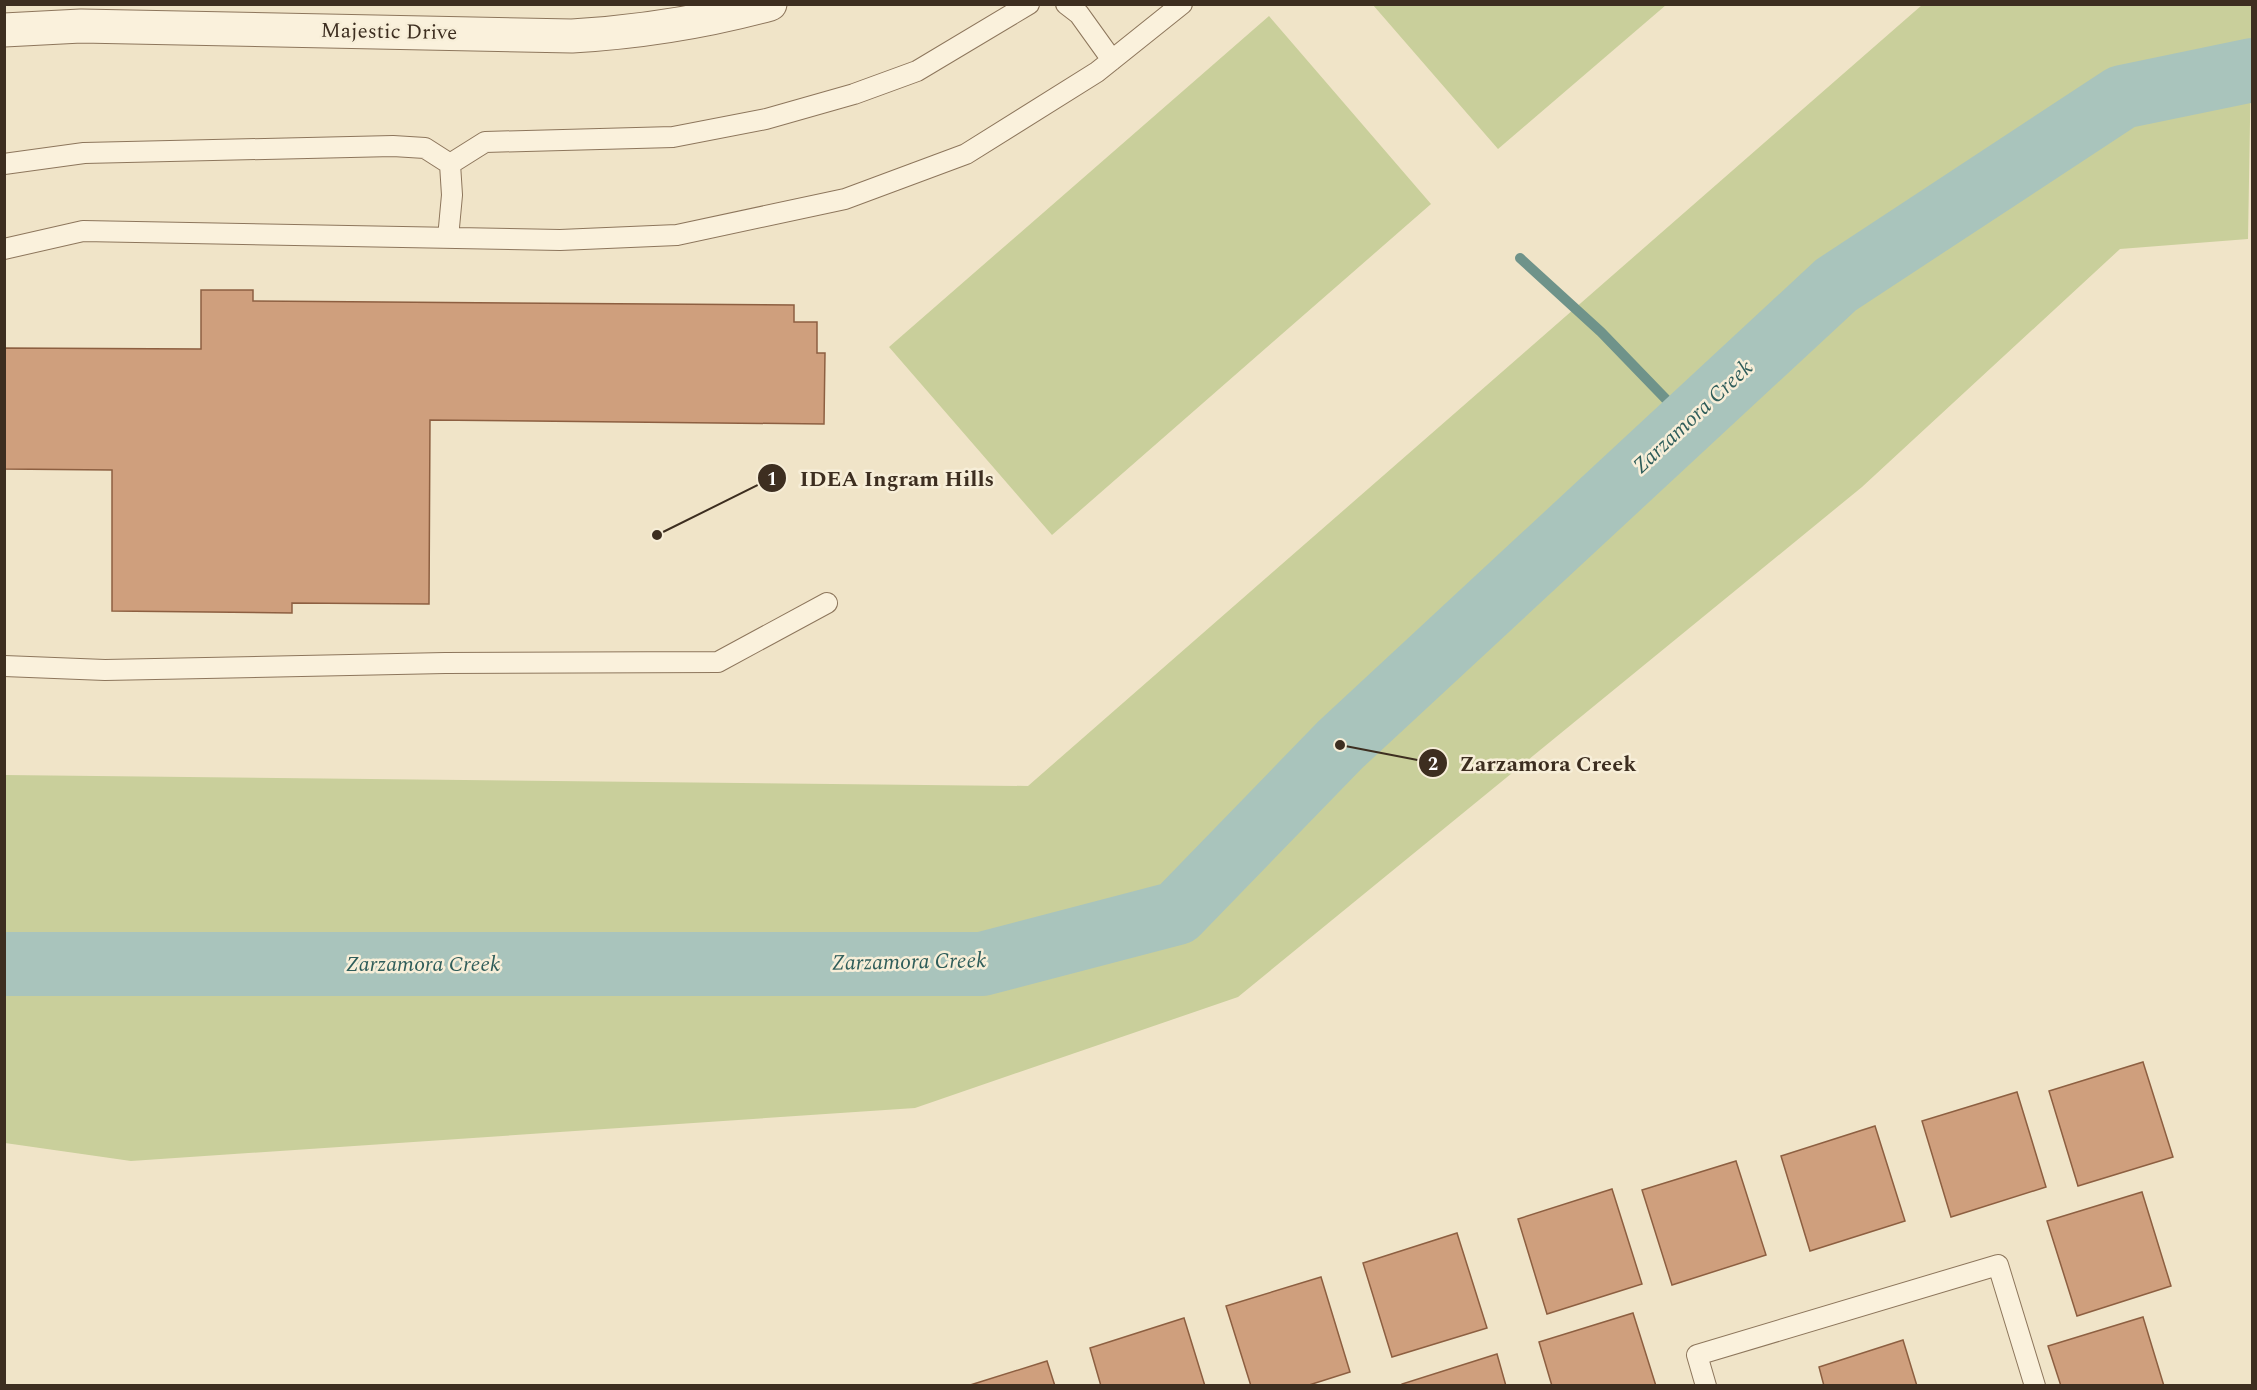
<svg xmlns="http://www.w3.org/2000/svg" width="2257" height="1390" font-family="Spectral,serif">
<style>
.green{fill:#c9cf9b}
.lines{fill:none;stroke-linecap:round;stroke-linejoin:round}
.stream{stroke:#6f938a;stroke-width:10}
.river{stroke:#a9c4bc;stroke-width:64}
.building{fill:#cf9f7d;stroke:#8d5f41;stroke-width:1.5}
.service-casing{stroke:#8d765c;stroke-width:22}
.minor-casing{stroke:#8d765c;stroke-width:35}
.service{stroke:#faf1dc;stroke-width:20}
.minor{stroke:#faf1dc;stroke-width:33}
.labels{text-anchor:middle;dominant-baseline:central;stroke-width:5;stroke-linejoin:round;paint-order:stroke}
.street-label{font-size:21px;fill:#3d2e20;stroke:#f7eed8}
.water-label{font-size:22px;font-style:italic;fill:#2f5d5a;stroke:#f7eed8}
.leader{fill:none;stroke:#3d2e20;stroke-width:2}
.callout-dot{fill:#3d2e20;stroke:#f7eed8;stroke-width:2}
.mark-label{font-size:18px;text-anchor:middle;font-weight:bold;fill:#fff}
.callout-label{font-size:22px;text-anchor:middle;font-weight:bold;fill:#3d2e20;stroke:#f7eed8;stroke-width:5;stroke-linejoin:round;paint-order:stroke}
</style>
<rect width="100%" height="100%" fill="#f0e4c8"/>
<path class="green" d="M1373 5H1666L1498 149Z
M1922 5H2252L2248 239 2120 249 1862 487 1238 997 915 1108 131 1161 5 1143V775L1028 786Z
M1269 16 1431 204 1052 535 889 347Z"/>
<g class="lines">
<path class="stream" d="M1520 258 1601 332 1688 422"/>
<path class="river" d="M4 964H982L1177 913 1340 745 1836 285 2122 97 2252 70"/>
</g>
<path class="building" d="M201 290H253V301L794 305V322H817V353H825L824 424 430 420 429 604 292 603V613L112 611V470L4 469V348L201 349Z
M2143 1062 2173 1157 2078 1186 2049 1091Z
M2017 1092 2046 1187 1951 1217 1922 1121Z
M1875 1126 1905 1221 1810 1251 1781 1156Z
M1736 1161 1766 1255 1672 1285 1642 1190Z
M1612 1189 1642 1284 1547 1314 1518 1219Z
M2142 1192 2171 1286 2077 1316 2047 1221Z
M1457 1233 1487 1328 1392 1357 1363 1263Z
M1321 1277 1350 1372 1306 1386H1251L1226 1306Z
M1633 1313 1656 1386H1552L1539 1342Z
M2143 1317 2164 1386H2061L2048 1346Z
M1184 1318 1205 1386H1101L1090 1348Z
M1903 1340 1917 1386H1824L1819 1367Z
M1497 1354 1506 1386H1402V1384Z
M1047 1361 1055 1386H967Z"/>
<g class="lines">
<g class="service-casing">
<path id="service" d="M1066 4 1079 14 1112 60
M4 164 84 153 393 146 425 148 450 164 452 195 448 238
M450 164 485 142 673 137 766 119 854 94 917 71 1029 4
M4 249 83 231 560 240 677 235 845 199 966 154 1097 72 1182 4
M4 666 105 670 445 663 718 662 827 603
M1706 1386 1697 1355 1998 1265 2035 1386"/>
</g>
<g class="minor-casing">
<path id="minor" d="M4 30 81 26 572 36C640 32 704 22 770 4"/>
</g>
<use href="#service" class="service"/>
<use href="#minor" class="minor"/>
</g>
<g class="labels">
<g class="street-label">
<text transform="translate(389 32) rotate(1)">Majestic Drive</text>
</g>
<g class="water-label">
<text transform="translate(1693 417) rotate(-43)">Zarzamora Creek</text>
<text transform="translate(909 962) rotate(-1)">Zarzamora Creek</text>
<text x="423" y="964">Zarzamora Creek</text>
</g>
</g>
<path class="leader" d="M657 535L772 478M1340 745L1433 763"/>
<g class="callout-dot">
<circle cx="657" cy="535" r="6"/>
<circle cx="1340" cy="745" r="6"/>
<circle cx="772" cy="478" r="15"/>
<circle cx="1433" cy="763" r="15"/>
</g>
<g class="mark-label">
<text x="772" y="485">1</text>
<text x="1433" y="770">2</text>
</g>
<g class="callout-label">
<text x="897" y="486">IDEA Ingram Hills</text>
<text x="1548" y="771">Zarzamora Creek</text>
</g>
<rect width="2257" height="1390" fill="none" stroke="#3d2e20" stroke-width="12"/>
</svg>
